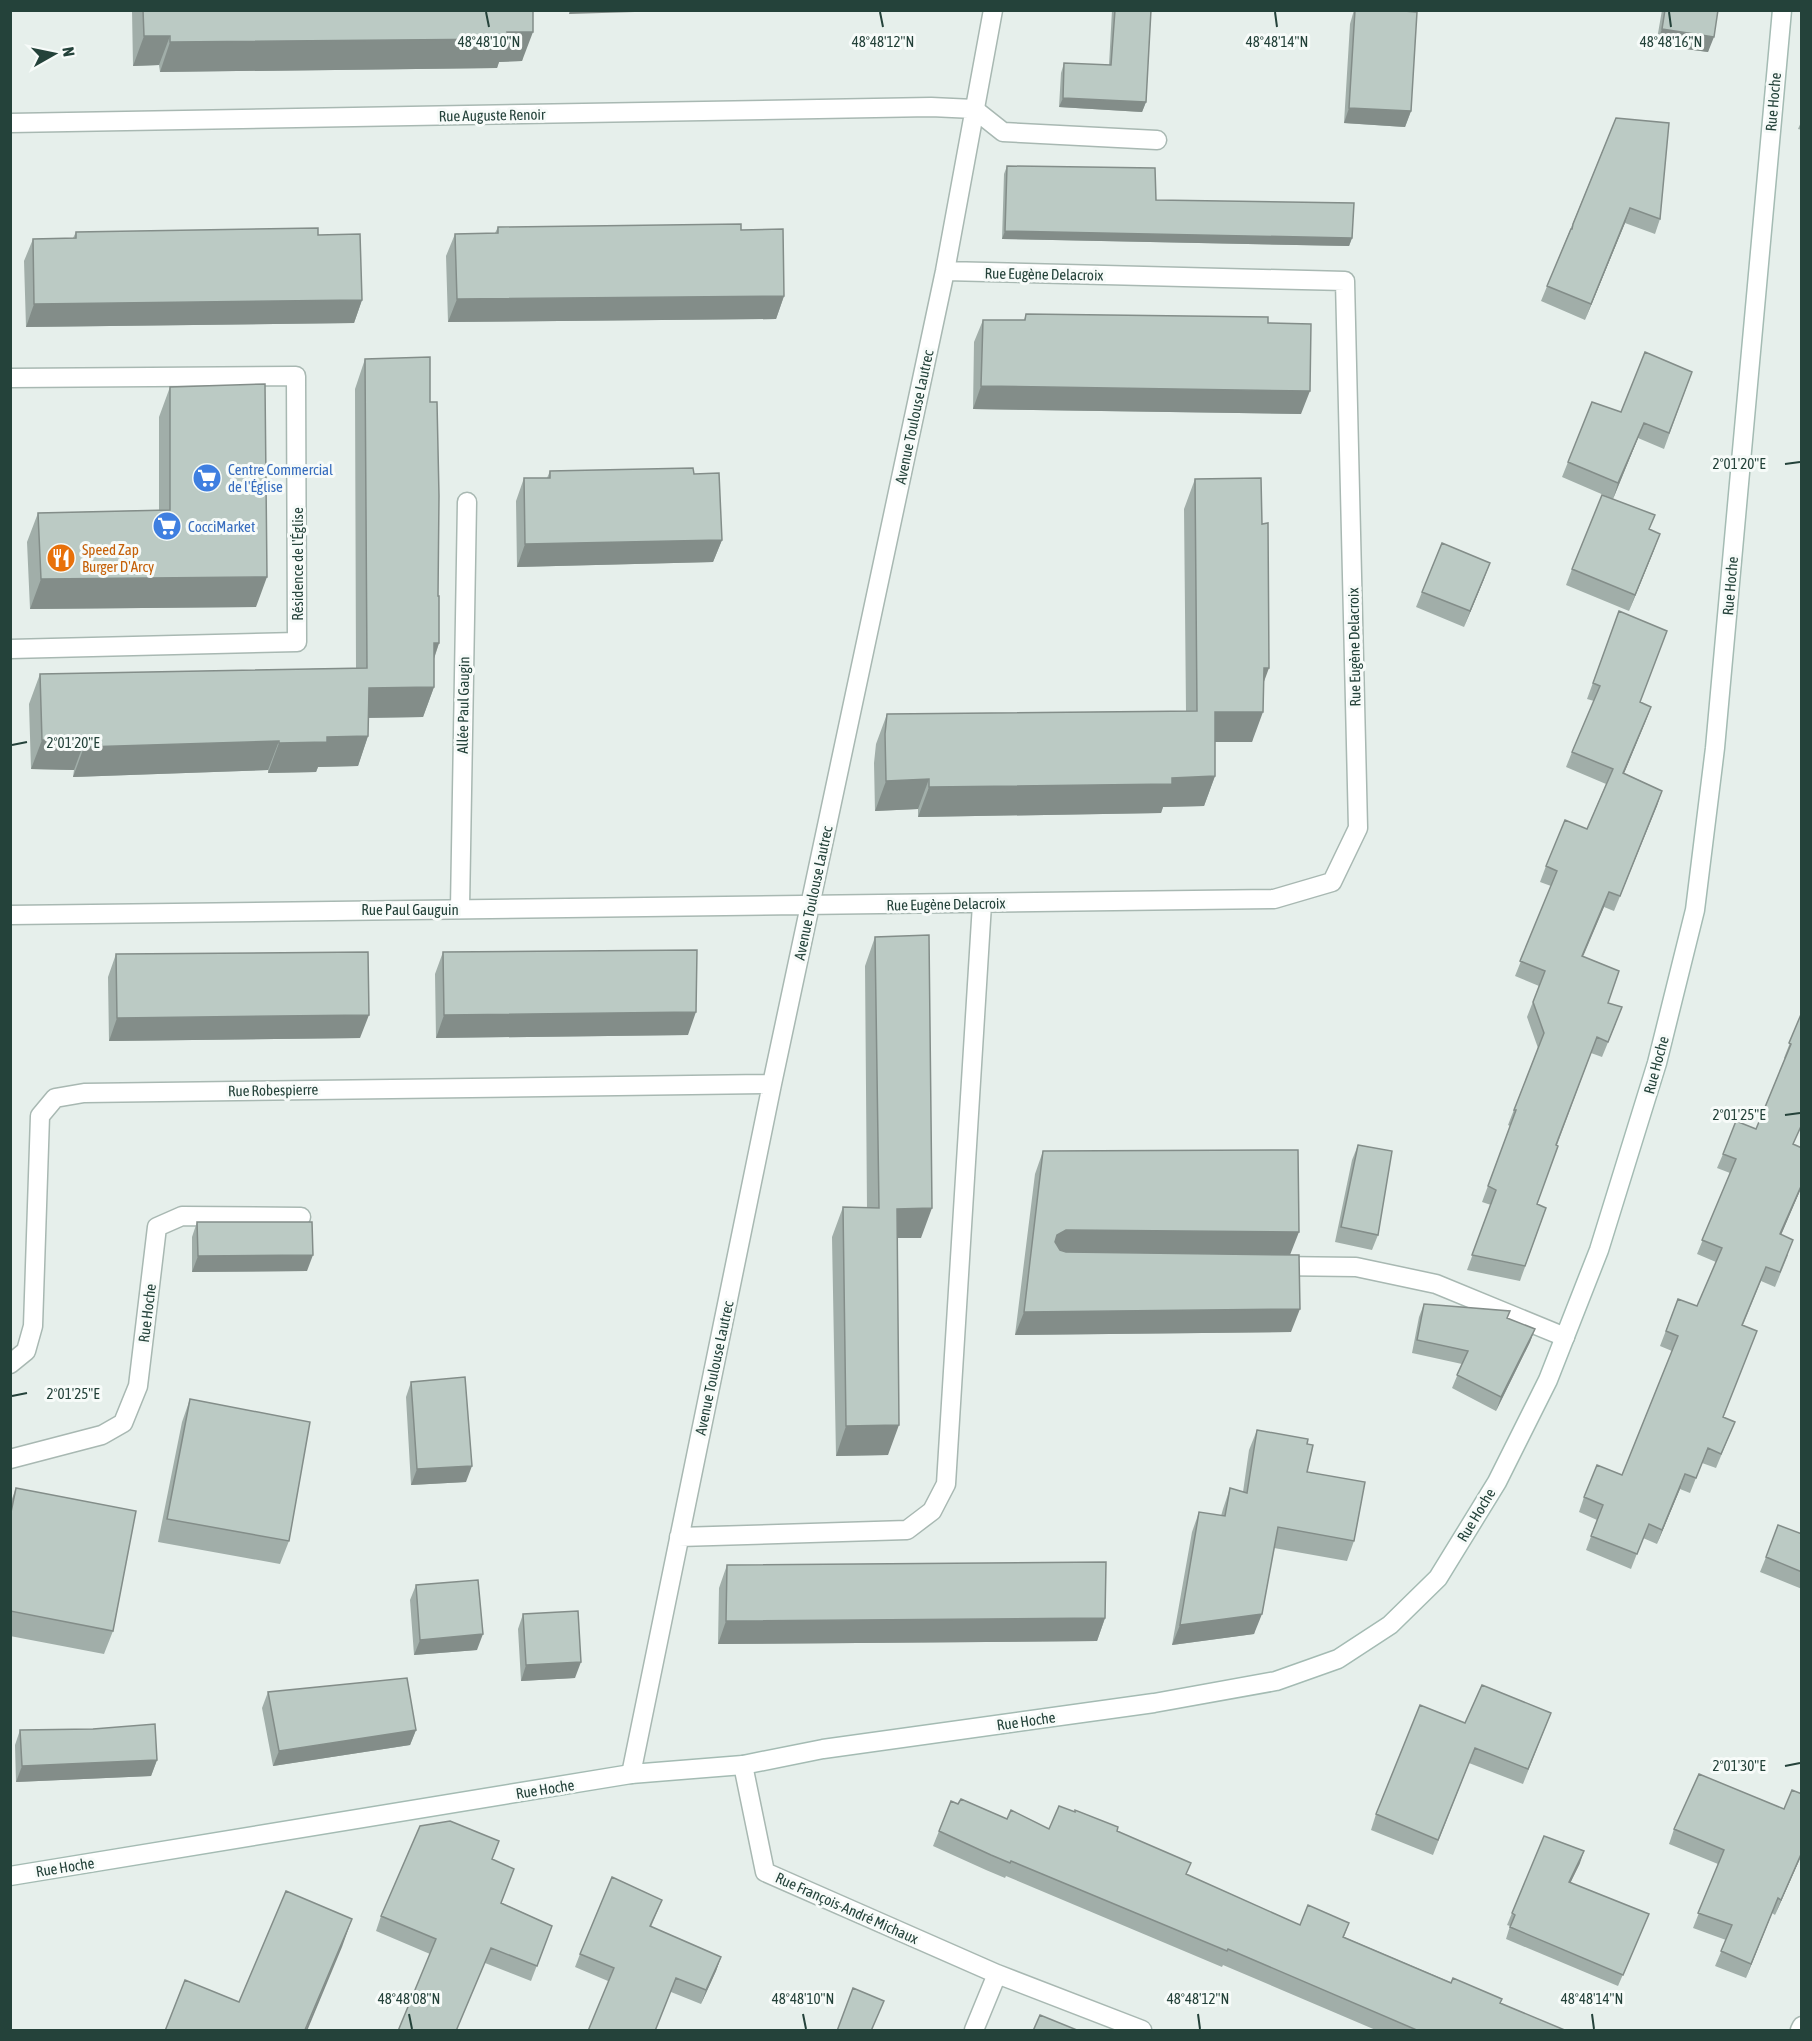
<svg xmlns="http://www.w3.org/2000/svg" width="1812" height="2041" font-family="'Asap Condensed',sans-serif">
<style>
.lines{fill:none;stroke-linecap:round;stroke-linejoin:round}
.lane-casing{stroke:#a8b8b2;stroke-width:21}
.street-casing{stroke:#a8b8b2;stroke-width:21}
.secondary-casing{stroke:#a4bbb3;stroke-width:21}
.lane{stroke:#fff;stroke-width:18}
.street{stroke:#fff;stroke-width:18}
.secondary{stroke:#fff;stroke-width:18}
.wall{fill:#a1aea9}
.shaded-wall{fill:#838d89}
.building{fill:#bbcac4;stroke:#838d89;stroke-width:1.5}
.ticks{fill:none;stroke:#24423a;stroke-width:2}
.labels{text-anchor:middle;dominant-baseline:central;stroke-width:6;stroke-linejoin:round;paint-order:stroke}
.street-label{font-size:15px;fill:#24423a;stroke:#f7fbf9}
.shop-label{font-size:15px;fill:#366cbe;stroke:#f7fbf9;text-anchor:start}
.food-label{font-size:15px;fill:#c56008;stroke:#f7fbf9;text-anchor:start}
.ticks-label{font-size:15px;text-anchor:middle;fill:#24423a;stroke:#f7fbf9;stroke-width:6;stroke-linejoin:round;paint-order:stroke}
</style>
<rect width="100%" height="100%" fill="#e6efeb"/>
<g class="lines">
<g class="lane-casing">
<path id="lane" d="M974 109 1003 132 1157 140
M460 908 467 502
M1276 1266 1356 1267 1436 1284 1565 1337"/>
</g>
<g class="street-casing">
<path id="street" d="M10 123 931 107 974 109
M10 378 296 376 297 642 10 649
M10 915 1274 899 1332 882 1358 828 1345 281 945 271
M10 1364 26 1351 33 1326 40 1116 55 1098 84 1093 772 1084
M10 1459 102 1435 123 1423 138 1386 157 1227 182 1216 301 1217
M679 1537 907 1530 932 1511 946 1484 982 904
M743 1765 765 1872 997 1974 1142 2030
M631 1774 772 1084 945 271 993 10
M974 2030 997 1974
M1800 2030 1802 2026"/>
</g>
<g class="secondary-casing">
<path id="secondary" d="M10 1876 631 1774 743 1765 823 1749 1154 1703 1276 1681 1338 1659 1390 1625 1438 1578 1497 1482 1548 1380 1599 1250 1657 1063 1695 910 1715 748 1782 10"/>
</g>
<use href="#lane" class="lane"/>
<use href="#street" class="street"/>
<use href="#secondary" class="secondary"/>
</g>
<path class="wall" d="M132 10H533L522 61 499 62 497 68 160 72 159 65 133 66Z
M1112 10H1151L1146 102 1142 112 1059 107 1061 73 1064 63 1109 65Z
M1354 10H1390L1411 111 1405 127 1344 123 1350 24Z
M1662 10H1718L1708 52 1656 45Z
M1616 118 1660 219 1655 234 1625 223 1585 320 1541 301Z
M1802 120V130L1798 129Z
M1007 166 1156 200 1352 238 1349 246 1002 239 1004 174Z
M498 227 741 230 784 296 776 319 448 322 446 256 455 234 495 233Z
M76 232 318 235 362 300 354 323 26 327 24 261 33 239 73 238Z
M1026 314 1301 414 973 409 974 342 983 320H1024Z
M365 359 430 402 439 643 434 659V687L423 717 368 718V736L358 766 318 767 316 772 268 773V770L73 777 74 770 31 769 29 704 40 674 356 668 355 389Z
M1692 372 1664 449 1638 438 1613 499 1562 477 1568 462 1621 412Z
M170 387 256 607 30 609 27 542 38 513 159 510V417Z
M550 471 694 474 722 540 713 562 517 567 516 501 524 478H547Z
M1195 479 1264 681 1252 742H1215V776L1204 806 1163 807 1161 813 918 817V809L875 811 874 763 876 744 887 714 1186 711 1184 509Z
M1654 550 1629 611 1566 585 1572 569Z
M1484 579 1464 627 1416 607 1422 592Z
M1619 611 1640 702 1651 707 1624 773 1662 791 1614 911 1604 907 1583 957 1608 1003 1616 1023 1602 1057 1591 1053 1557 1145 1537 1204 1546 1208 1520 1281 1467 1270 1491 1205 1482 1202 1510 1126 1508 1125 1538 1048 1527 1017 1539 986 1515 976 1551 886 1540 882 1546 866 1587 829 1606 784 1566 767 1572 752 1594 701 1587 699Z
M875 937 921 1238H897L888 1455 836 1456 832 1237 843 1207 867 1208 865 966Z
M443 952 688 1035 436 1038 435 974Z
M116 954 360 1038 109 1041 108 977Z
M1802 1012 1794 1145 1802 1148V1186L1781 1235 1788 1255 1775 1287 1761 1281 1743 1325 1723 1417 1735 1422 1716 1468 1702 1463 1690 1493 1680 1489 1657 1544 1643 1538 1631 1569 1586 1550 1597 1520 1579 1512 1584 1497 1622 1475 1672 1351 1660 1346 1678 1299 1697 1306 1716 1262 1697 1254 1730 1173 1717 1168 1723 1154 1756 1129 1785 1059 1784 1058Z
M1358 1145 1378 1235 1372 1250 1335 1242 1352 1160Z
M1043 1151 1291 1255V1332L1015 1335 1035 1174Z
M197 1222 307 1271 192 1272V1237Z
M1424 1304 1507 1318 1535 1329 1530 1342 1496 1411 1452 1388 1462 1364 1412 1353 1419 1317Z
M411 1382 466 1482 411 1485 406 1397Z
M190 1399 289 1541 280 1564 158 1542 182 1422Z
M1257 1430 1307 1444V1472L1354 1541 1347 1561 1274 1548 1254 1634 1172 1645 1192 1532 1199 1512 1221 1516 1223 1509 1230 1488 1243 1492 1249 1450Z
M16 1488 113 1631 104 1654 10 1636V1504Z
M1802 1534V1589L1760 1572 1766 1557Z
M727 1565 1105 1618 1097 1641 718 1644 719 1588Z
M416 1585 477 1650 414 1655 410 1600Z
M523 1614 575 1678 521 1681 518 1629Z
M268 1692 416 1730 410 1745 273 1766 262 1708Z
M1551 1713 1523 1784 1469 1763 1433 1855 1371 1830 1376 1814 1465 1723Z
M20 1730 157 1760 151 1776 16 1782 15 1745Z
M1802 1794V1854L1775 1915 1772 1913 1746 1978 1715 1966 1726 1940 1693 1928 1718 1864 1669 1844 1674 1829 1784 1809Z
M958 1804 1007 1819 1049 1829 1117 1831 1186 1874 1300 1925 1349 1923 1344 1937 1500 2003 1567 2031H1378L1223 1965 1222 1967 1006 1876 1005 1878 986 1870 933 1846 939 1831Z
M492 1859 502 1903 552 1926 531 1981 485 1963 430 1954 376 1931 381 1916Z
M1580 1863 1570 1883 1649 1914 1618 1986 1506 1939 1510 1926 1507 1925 1512 1913Z
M662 1900 651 1927 721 1957 716 1971 701 2004 671 1992 608 1981 575 1967 580 1954Z"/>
<path class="shaded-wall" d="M570 10H636L635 12 569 14Z
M1662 29 1714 37 1708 52 1656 45Z
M507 32H533L522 61 499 62 497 68 160 72 170 42Z
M144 36H170L159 65 133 66Z
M1063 98 1146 102 1142 112 1059 107Z
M1349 108 1411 111 1405 127 1344 123Z
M1630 208 1625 223 1585 320 1591 304Z
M1005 231 1352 238 1349 246 1002 239Z
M784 296 776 319 448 322 457 299Z
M362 300 354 323 26 327 34 304Z
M981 386 1310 391 1301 414 973 409Z
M1644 423 1638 438 1613 499 1618 483Z
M1660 534 1654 550 1629 611 1635 595Z
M722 540 713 562 517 567 525 544Z
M1490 563 1484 579 1464 627 1470 611Z
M267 577 256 607 30 609 41 579Z
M434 643H439L429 673Z
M1264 668H1269L1258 698Z
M434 687 423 717 358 718 369 688Z
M1651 707 1645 723 1618 788 1623 773Z
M1215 712H1263L1252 742H1204Z
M368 736 358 766 318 767 316 772 268 773 279 743 327 737Z
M42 740H85L74 770 31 769Z
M279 741 268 770 73 777 84 747Z
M1215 776 1204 806 1163 807 1161 813 918 817 929 787Z
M929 779 918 809 875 811 886 781Z
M1662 791 1657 806 1614 911Z
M1609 892 1604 907 1576 972 1582 956Z
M696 1012 688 1035 436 1038 444 1015Z
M369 1015 360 1038 109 1041 117 1018Z
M1802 1184V1186L1775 1249 1780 1234Z
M932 1208 921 1238H886L897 1209Z
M1066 1230 1299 1232 1290 1255 1049 1258 1057 1235Z
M313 1255 307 1271 192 1272 198 1256Z
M1300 1309 1291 1332 1015 1335 1024 1312Z
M1535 1329 1530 1342 1496 1411 1501 1397Z
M899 1425 888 1455 836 1456 846 1426Z
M472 1466 466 1482 411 1485 417 1469Z
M1685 1474 1680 1489 1657 1544 1662 1530Z
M1262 1614 1254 1634 1172 1645 1180 1625Z
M1105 1618 1097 1641 718 1644 726 1621Z
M483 1634 477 1650 414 1655 420 1640Z
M581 1662 575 1678 521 1681 526 1665Z
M416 1730 410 1745 273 1766 279 1751Z
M157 1760 151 1776 16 1782 22 1766Z
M1584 1851 1580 1863 1565 1894 1569 1882Z
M1802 1852V1854L1775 1915 1781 1900Z
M1778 1898 1746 1978 1751 1964Z
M352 1919 342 1947 307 2031H305Z
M721 1957 716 1971 701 2004 706 1990Z"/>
<path class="building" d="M143 10H533V32H507L508 39 170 42V36H144Z
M1115 10H1151L1146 102 1063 98 1064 63 1111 65Z
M1355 10H1390L1417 12 1411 111 1349 108Z
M1665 10H1718L1714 37 1662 29Z
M1616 118 1669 123 1660 219 1630 208 1591 304 1547 286 1571 229H1572L1573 224Z
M1007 166 1155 168 1156 200 1354 203 1352 238 1005 231Z
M741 224V230L783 229 784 296 457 299 455 234 498 233V227Z
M318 228V235L360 234 362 300 34 304 33 239 76 238V232Z
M1026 314 1268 317V323L1311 324 1310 391 981 386 983 320H1025Z
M1645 352 1692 372 1669 433 1644 423 1618 483 1568 462 1592 402 1621 412Z
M430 357V402H437L439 496 438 596H439V643H434V687L369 688 368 736 327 737V742L279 743V741L84 747 85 740H42L40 674 367 668 365 359Z
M265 384 267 577 41 579 38 513 170 510V387Z
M693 468 694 474 719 473 722 540 525 544 524 478H550V471Z
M1261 478 1262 524 1268 523 1269 668H1264L1263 712H1215V776L1172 778V784L929 787V779L886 781 885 734 887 714 1197 711 1195 479Z
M1602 495 1655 515 1649 529 1660 534 1635 595 1572 569Z
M1442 543 1490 563 1470 611 1422 592Z
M1619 611 1667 631 1640 702 1651 707 1623 773 1662 791 1620 896 1609 892 1582 956 1619 971 1608 1003 1622 1007 1608 1042 1597 1037 1556 1145 1558 1146 1537 1204 1546 1208 1525 1266 1472 1255 1496 1190 1488 1186 1516 1110H1514L1544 1033 1533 1002 1545 971 1520 961 1557 871 1546 866 1565 820 1587 829 1613 769 1572 752 1600 686 1593 683Z
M929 935 932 1208 897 1209 899 1425 846 1426 843 1207 879 1208 875 937Z
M697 950 696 1012 444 1015 443 952Z
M368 952 369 1015 117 1018 116 954Z
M1802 1012V1124L1793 1144 1802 1148V1184L1780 1234 1793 1240 1780 1272 1766 1267 1742 1325 1757 1331 1723 1417 1735 1422 1721 1454 1708 1448 1696 1478 1685 1474 1662 1530 1649 1524 1637 1554 1591 1536 1603 1505 1584 1497 1597 1465 1622 1475 1678 1336 1666 1331 1678 1299 1697 1306 1722 1248 1702 1240 1736 1159 1723 1154 1736 1121 1756 1129 1791 1044 1789 1043Z
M1358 1145 1392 1151 1378 1235 1341 1227Z
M1298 1150 1299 1232 1066 1230 1057 1235 1055 1242 1060 1250 1066 1252 1299 1255 1300 1309 1024 1312 1043 1151Z
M197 1222H312L313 1255 198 1256Z
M1424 1304 1510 1311 1507 1318 1535 1329 1501 1397 1457 1375 1468 1351 1417 1340Z
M465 1377 472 1466 417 1469 411 1382Z
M190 1399 310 1422 289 1541 167 1519Z
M1257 1430 1308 1439 1307 1444 1313 1445 1307 1472 1365 1482 1354 1541 1278 1527 1262 1614 1180 1625 1199 1512 1225 1516 1230 1488 1247 1493Z
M16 1488 136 1511 113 1631 10 1611V1517Z
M1778 1525 1802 1534V1572L1766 1557Z
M1106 1562 1105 1618 726 1621 727 1565Z
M478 1580 483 1634 420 1640 416 1585Z
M578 1611 581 1662 526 1665 523 1614Z
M407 1678 416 1730 279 1751 268 1692Z
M1482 1685 1551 1713 1528 1769 1475 1748 1438 1840 1376 1814 1420 1705 1465 1723Z
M155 1724 157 1760 22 1766 20 1730 93 1729Z
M1699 1774 1784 1809 1792 1790 1802 1794V1852L1781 1900 1778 1898 1751 1964 1721 1951 1732 1925 1698 1913 1724 1850 1674 1829Z
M961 1799 1007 1819 1011 1810 1049 1829 1059 1806 1075 1812V1810L1118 1827 1117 1831 1191 1863 1186 1874 1300 1925 1308 1905 1349 1923 1343 1937 1451 1983 1453 1978 1502 1999 1500 2003 1567 2031H1419L1228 1949 1227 1951 1011 1861 1010 1863 991 1855 939 1831 951 1801 958 1804Z
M450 1821 499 1841 492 1859 514 1869 501 1903 552 1926 537 1966 491 1948 456 2031H398L436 1939 381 1916 420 1826Z
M1544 1836 1584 1851 1569 1882 1649 1914 1623 1975 1510 1927 1515 1915 1512 1913Z
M612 1877 662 1900 650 1926 721 1957 706 1990 676 1978 655 2031H588L614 1968 580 1954Z
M286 1891 352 1919 305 2030 307 2031H165L185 1980 239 2002Z
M853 1988 884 2001 871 2031H837Z
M1040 2015 1077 2030V2031H1033Z"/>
<path class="ticks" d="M486 12 489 27M880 12 883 27M1275 12 1277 27M1669 12 1671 27M1785 464 1800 462M12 745 27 742M1785 1115 1800 1113M12 1396 27 1393M1785 1766 1800 1763M409 2014 412 2029M803 2014 806 2029M1198 2014 1200 2029M1592 2014 1594 2029"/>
<defs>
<g id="supermarket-disc" transform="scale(1.5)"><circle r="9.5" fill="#3f7fe0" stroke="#f7fbf9"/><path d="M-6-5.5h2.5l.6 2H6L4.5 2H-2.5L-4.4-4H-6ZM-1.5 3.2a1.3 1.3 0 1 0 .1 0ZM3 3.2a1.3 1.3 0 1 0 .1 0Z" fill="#fff"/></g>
<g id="restaurant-disc" transform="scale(1.5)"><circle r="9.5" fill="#e8710a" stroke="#f7fbf9"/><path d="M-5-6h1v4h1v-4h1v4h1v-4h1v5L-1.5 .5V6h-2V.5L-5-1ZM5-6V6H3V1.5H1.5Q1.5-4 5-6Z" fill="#fff"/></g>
</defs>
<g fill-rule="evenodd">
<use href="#supermarket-disc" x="207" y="478"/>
<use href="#supermarket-disc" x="167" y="526"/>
<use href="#restaurant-disc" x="61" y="558"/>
</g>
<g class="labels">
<g class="street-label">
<text transform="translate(1773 102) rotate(-85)">Rue Hoche</text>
<text transform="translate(492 115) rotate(-1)">Rue Auguste Renoir</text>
<text transform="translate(1044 274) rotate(1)">Rue Eugène Delacroix</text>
<text transform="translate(914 417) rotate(-78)">Avenue Toulouse Lautrec</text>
<text transform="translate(297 564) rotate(-90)">Résidence de l'Église</text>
<text transform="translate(1730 586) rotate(-85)">Rue Hoche</text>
<text transform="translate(1354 647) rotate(-91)">Rue Eugène Delacroix</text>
<text transform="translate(463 705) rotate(-89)">Allée Paul Gaugin</text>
<text transform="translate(813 893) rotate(-78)">Avenue Toulouse Lautrec</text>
<text transform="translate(946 904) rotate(-1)">Rue Eugène Delacroix</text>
<text x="410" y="909">Rue Paul Gauguin</text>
<text transform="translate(1656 1065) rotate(-75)">Rue Hoche</text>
<text transform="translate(273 1090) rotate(-1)">Rue Robespierre</text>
<text transform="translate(147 1313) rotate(-83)">Rue Hoche</text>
<text transform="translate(714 1368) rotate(-78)">Avenue Toulouse Lautrec</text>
<text transform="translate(1476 1515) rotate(-59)">Rue Hoche</text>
<text transform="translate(1026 1721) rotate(-8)">Rue Hoche</text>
<text transform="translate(545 1789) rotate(-9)">Rue Hoche</text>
<text transform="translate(65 1867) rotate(-9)">Rue Hoche</text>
<text transform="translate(847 1908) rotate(24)">Rue François-André Michaux</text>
</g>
<g class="shop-label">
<text x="228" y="469">Centre Commercial<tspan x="228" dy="17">de l'Église</tspan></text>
<text x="188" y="526">CocciMarket</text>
</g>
<g class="food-label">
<text x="82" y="549">Speed Zap<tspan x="82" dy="17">Burger D'Arcy</tspan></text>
</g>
</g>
<g class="ticks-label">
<text x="489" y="47">48°48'10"N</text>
<text x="883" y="47">48°48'12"N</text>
<text x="1277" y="47">48°48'14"N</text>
<text x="1671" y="47">48°48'16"N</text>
<text x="1739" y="469">2°01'20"E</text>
<text x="73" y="748">2°01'20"E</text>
<text x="1739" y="1120">2°01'25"E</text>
<text x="73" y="1399">2°01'25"E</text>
<text x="1739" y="1771">2°01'30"E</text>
<text x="409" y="2004">48°48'08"N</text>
<text x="803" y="2004">48°48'10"N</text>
<text x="1198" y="2004">48°48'12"N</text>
<text x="1592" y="2004">48°48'14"N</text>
</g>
<rect width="1812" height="2041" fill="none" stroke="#24423a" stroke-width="24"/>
<g transform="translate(54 54) rotate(81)" stroke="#f7fbf9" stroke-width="4.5" paint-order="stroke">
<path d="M0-4.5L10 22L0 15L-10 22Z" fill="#24423a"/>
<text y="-9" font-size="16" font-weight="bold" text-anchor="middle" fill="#24423a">N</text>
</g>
</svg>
